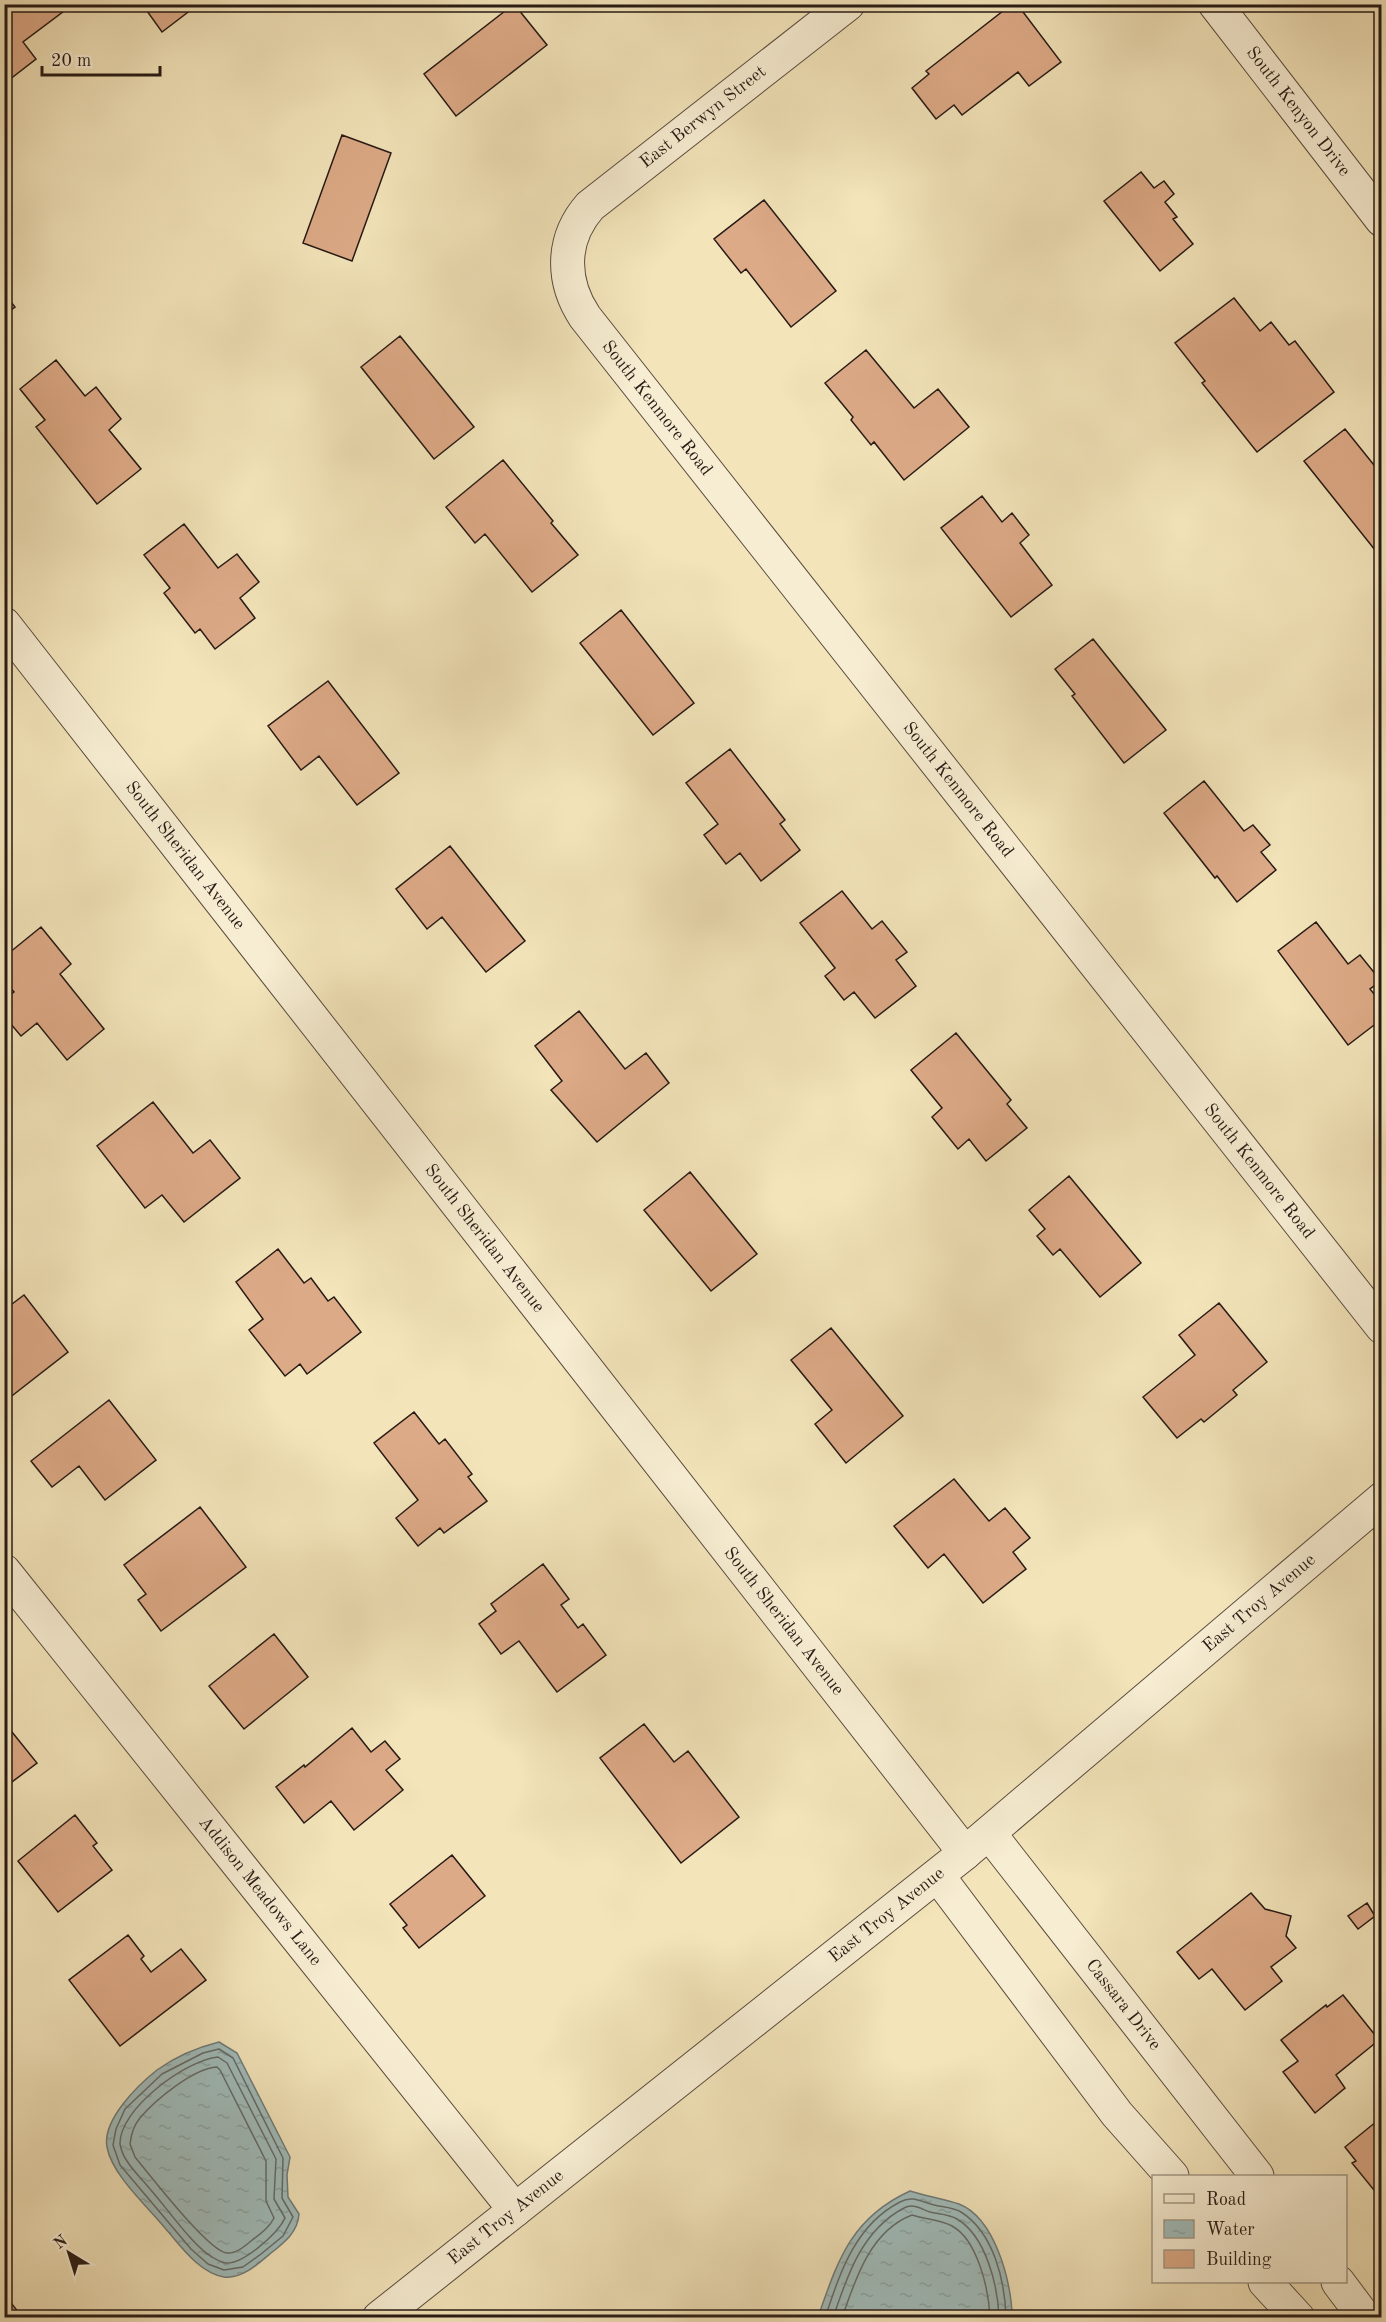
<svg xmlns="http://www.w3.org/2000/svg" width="1386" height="2322" font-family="'Old Standard TT',serif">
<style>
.water{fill:url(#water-ripples);stroke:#707b79;stroke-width:1.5}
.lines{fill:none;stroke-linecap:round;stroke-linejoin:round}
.shore{stroke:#646b68;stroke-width:1.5}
.building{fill:#ddaa87;stroke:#271a15;stroke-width:1.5}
.minor-casing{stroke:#5a4c3e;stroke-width:35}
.minor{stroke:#f7edd2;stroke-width:33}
.labels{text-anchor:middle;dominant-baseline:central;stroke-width:4.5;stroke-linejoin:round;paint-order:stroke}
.street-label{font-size:18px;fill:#271a15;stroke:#f7edd2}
</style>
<defs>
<pattern id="water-ripples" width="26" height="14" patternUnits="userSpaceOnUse" patternTransform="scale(1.5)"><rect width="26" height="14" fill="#a0bcbb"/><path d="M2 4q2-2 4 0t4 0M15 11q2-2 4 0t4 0" fill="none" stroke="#8aa1a0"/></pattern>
</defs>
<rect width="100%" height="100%" fill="#f3e4ba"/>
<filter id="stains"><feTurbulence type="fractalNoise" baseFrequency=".00333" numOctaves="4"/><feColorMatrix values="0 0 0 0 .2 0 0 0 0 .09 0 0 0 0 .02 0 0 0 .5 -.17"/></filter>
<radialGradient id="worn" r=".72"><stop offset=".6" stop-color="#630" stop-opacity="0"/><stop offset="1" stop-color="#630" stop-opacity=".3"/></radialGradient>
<path class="water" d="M219 2042 237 2053 290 2157 287 2175 288 2197 299 2214C298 2232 284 2243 271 2253 258 2264 242 2279 224 2277 199 2273 180 2245 165 2228 147 2206 112 2175 107 2147 102 2120 138 2085 157 2070 175 2057 199 2047 219 2042Z
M910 2191C926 2196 944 2199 959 2204 995 2218 1012 2283 1012 2317H818C838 2260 851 2218 910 2191Z"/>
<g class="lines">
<path class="shore" d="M219 2049 233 2058 283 2158 282 2198 293 2217 283 2236 261 2254 243 2267 224 2270 208 2264 191 2249 120 2165 113 2145 116 2129 125 2109 162 2074 203 2053Z
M218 2057 227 2063 276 2159 274 2199 285 2218C278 2233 243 2265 225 2263 221 2262 215 2259 212 2257 192 2245 167 2208 150 2189 143 2180 133 2171 127 2161 124 2157 121 2149 120 2144 119 2109 186 2060 218 2057Z
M217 2067 220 2070 266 2161V2201L274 2218C269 2228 260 2234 251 2241 245 2246 236 2254 227 2253 209 2252 149 2174 135 2157L130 2144C131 2135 134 2125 140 2118 155 2100 194 2068 217 2067Z
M825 2318C840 2273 855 2225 900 2202 913 2195 921 2202 934 2205 943 2207 953 2207 961 2212 994 2233 1005 2281 1006 2318
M833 2318C847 2276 862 2230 904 2208 913 2203 921 2209 930 2212 939 2214 949 2214 957 2219 986 2236 998 2286 999 2318
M842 2318C855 2280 870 2231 912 2215 924 2219 941 2220 952 2226 978 2240 989 2291 990 2318"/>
</g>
<path class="building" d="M4 4H65L68 8 23 42 36 59 5 83Z
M142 4H195L196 6 162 32Z
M514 4 547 45 456 116 424 74Z
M1012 4H1017L1061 62 1029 86 1018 72 962 115 954 105 936 119 912 88 929 74 926 71Z
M342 135 391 153 352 261 303 243Z
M1141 172 1154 188 1164 181 1174 194 1165 202 1177 217 1173 219 1193 244 1160 271 1104 201Z
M764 200 836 291 791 327 746 269 741 273 714 239Z
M4 293 15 307 4 315Z
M1234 298 1260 331 1271 322 1289 345 1295 341 1334 392 1257 452 1202 383 1205 381 1175 343Z
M400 336 474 427 434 459 361 367Z
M866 350 914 408 938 389 969 427 904 480 874 442 871 445 851 420 853 417 825 383Z
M56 360 85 396 96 387 121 419 109 430 141 469 97 504 36 427 45 420 20 389Z
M1345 429 1382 475V553L1379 555 1304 461Z
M503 460 553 521 551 523 578 555 532 592 485 534 475 543 446 507Z
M982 496 1002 522 1012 513 1029 535 1020 543 1052 585 1011 617 941 528Z
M184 524 218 568 237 554 259 582 240 598 255 618 215 649 200 629 195 633 164 593 170 588 144 555Z
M621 610 694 703 653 735 580 643Z
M1093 639 1166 730 1124 763 1072 696 1075 694 1055 669Z
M328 681 399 773 357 805 319 756 301 770 268 726Z
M730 749 785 820 780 824 800 850 761 881 740 853 726 864 704 835 718 824 686 783Z
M1204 781 1244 831 1253 825 1270 845 1261 852 1276 870 1237 902 1217 876 1215 878 1164 813Z
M450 846 525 941 486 972 442 917 427 929 396 889Z
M842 891 872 929 882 921 907 952 896 960 916 986 875 1018 854 992 844 1000 825 976 835 968 800 923Z
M1316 922 1348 964 1360 955 1381 981 1370 989 1382 1004V1019L1348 1045 1278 951Z
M41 927 71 964 60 974 104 1029 67 1060 37 1023 21 1036 4 1016V1000L14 992 4 981V957Z
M579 1011 625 1069 646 1053 669 1083 597 1142 551 1090 562 1081 535 1046Z
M956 1033 1011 1100 1007 1104 1027 1128 986 1161 969 1139 958 1149 932 1117 942 1108 911 1070Z
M153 1102 193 1153 210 1140 240 1178 184 1222 162 1195 145 1208 97 1146Z
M690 1172 757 1254 711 1291 644 1210Z
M1069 1176 1141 1263 1100 1297 1060 1249 1053 1255 1037 1236 1045 1229 1029 1210Z
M278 1249 304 1283 311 1278 328 1301 334 1297 361 1332 307 1374 300 1364 285 1376 249 1330 263 1319 236 1282Z
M24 1295 68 1352 4 1402V1310Z
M1219 1303 1267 1362 1233 1390 1237 1395 1204 1422 1201 1419 1177 1438 1143 1397 1195 1355 1179 1335Z
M831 1328 903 1416 846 1463 815 1424 832 1410 791 1360Z
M109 1400 156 1460 105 1500 79 1466 52 1487 31 1461Z
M414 1412 439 1444 445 1439 472 1474 468 1477 487 1501 444 1533 440 1528 418 1546 396 1518 418 1500 374 1443Z
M954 1479 989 1521 1005 1508 1030 1538 1013 1552 1026 1569 983 1603 944 1554 928 1568 894 1526Z
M200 1507 246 1567 161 1631 138 1600 146 1594 124 1565Z
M543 1564 569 1599 561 1605 578 1628 583 1624 606 1655 557 1692 519 1641 501 1654 479 1624 496 1611 491 1604Z
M274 1634 308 1677 244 1729 209 1686Z
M644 1724 674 1762 688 1751 739 1817 681 1863 600 1758Z
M352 1728 371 1752 385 1741 400 1759 386 1770 403 1790 354 1830 331 1801 304 1823 276 1787 304 1765 305 1767Z
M12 1732 37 1763 4 1788V1738Z
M75 1815 97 1843 93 1846 112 1870 58 1912 18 1861Z
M452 1855 485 1896 419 1948 403 1928 407 1925 390 1904Z
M1251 1893 1265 1909 1291 1916 1286 1936 1296 1948 1271 1967 1282 1981 1245 2010 1212 1969 1199 1979 1177 1952Z
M1367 1903 1375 1916 1358 1929 1348 1916Z
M128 1935 144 1956 141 1959 151 1972 181 1949 206 1980 120 2046 69 1980Z
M1343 1995 1379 2040 1336 2075 1345 2088 1315 2113 1283 2072 1298 2061 1281 2040 1326 2005 1327 2007Z
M1382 2117V2200L1352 2163 1356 2161 1345 2147Z
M4 2294 23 2318H4Z"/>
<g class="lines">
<g class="minor-casing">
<g id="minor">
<path id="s1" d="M848 4 590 206C561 239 561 281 585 317L1382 1327"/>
<path id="s2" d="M1215 4 1382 220"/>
<path id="s3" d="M4 624 965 1853"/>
<path id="s4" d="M4 1571 515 2210"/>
<path id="s5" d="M989 1833 1257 2176"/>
<path d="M938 1876 1117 2114 1172 2176"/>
<path d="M1265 2282 1298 2318"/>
<path d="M1338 2282 1365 2318"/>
<path id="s6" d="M379 2318 965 1853 1382 1499"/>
</g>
</g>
<use href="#minor" class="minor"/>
</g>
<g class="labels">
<g class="street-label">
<text stroke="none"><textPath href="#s2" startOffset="136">South Kenyon Drive</textPath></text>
<text transform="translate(703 117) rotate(-38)">East Berwyn Street</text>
<text stroke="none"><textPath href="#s1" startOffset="564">South Kenmore Road</textPath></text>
<text stroke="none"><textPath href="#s1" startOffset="1050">South Kenmore Road</textPath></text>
<text stroke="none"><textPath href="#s3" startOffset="294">South Sheridan Avenue</textPath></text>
<text stroke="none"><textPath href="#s1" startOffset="1536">South Kenmore Road</textPath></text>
<text stroke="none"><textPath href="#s3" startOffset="780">South Sheridan Avenue</textPath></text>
<text stroke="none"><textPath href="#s6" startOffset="1134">East Troy Avenue</textPath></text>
<text stroke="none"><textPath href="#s3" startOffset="1266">South Sheridan Avenue</textPath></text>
<text stroke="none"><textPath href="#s4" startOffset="410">Addison Meadows Lane</textPath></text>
<text stroke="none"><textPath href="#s6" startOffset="648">East Troy Avenue</textPath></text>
<text stroke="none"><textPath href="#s5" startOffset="218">Cassara Drive</textPath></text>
<text stroke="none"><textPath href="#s6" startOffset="162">East Troy Avenue</textPath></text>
</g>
</g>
<rect width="1386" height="2322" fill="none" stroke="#f3e4ba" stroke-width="24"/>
<rect x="6" y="6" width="1374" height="2310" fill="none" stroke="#271a15" stroke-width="3"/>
<rect x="12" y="12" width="1362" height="2298" fill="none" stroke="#271a15" stroke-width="1.5"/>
<rect x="1152" y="2175" width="195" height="108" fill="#f7edd2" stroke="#a49986" stroke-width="1.5"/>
<rect x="1164" y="2194" width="30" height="9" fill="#f7edd2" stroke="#a49986" stroke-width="1.5"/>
<text x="1206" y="2205" font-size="18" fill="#271a15">Road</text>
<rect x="1164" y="2220" width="30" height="18" fill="url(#water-ripples)" stroke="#a49986" stroke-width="1.5"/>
<text x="1206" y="2235" font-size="18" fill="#271a15">Water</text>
<rect x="1164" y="2250" width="30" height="18" fill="#ddaa87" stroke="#a49986" stroke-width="1.5"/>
<text x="1206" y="2265" font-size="18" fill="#271a15">Building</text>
<g transform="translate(69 2253) rotate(322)" stroke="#f7edd2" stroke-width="4.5" paint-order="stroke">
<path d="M0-4.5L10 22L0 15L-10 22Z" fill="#271a15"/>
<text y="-9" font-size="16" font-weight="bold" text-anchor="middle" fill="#271a15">N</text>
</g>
<path d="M42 66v9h118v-9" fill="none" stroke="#271a15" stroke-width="3"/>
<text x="51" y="66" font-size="18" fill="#271a15" stroke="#f7edd2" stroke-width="4.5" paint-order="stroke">20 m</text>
<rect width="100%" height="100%" filter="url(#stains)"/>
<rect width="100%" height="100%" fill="url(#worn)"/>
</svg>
